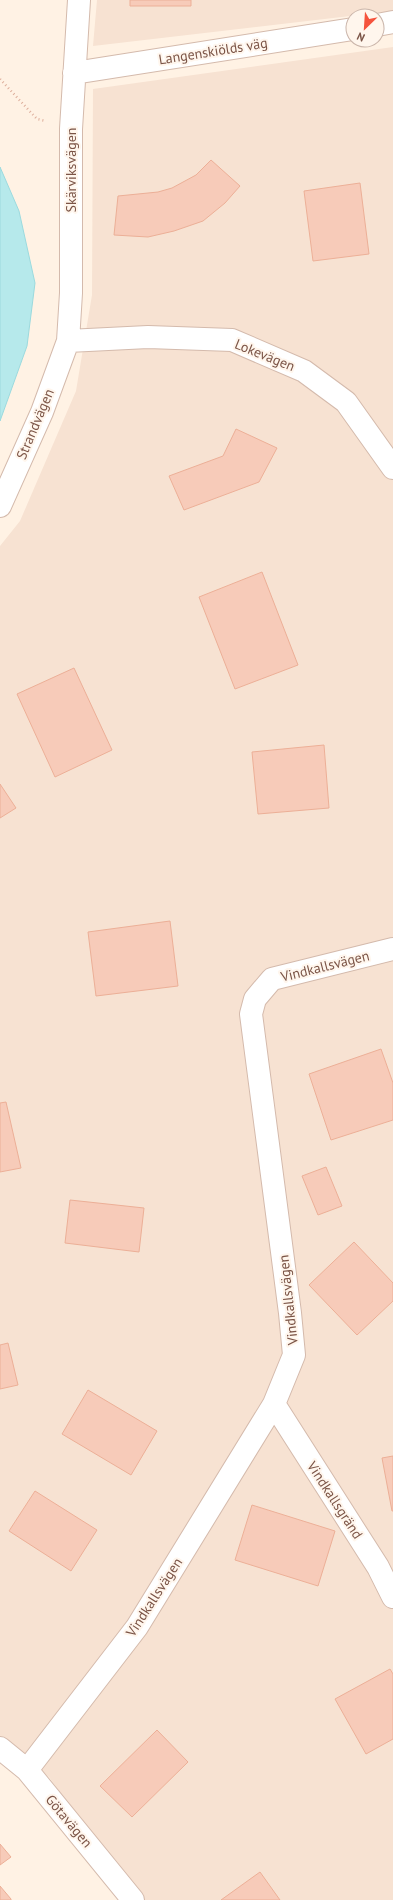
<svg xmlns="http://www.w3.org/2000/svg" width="393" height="1900" font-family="'PT Sans',sans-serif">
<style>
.residential{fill:#f7e2d2}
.water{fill:#b6e9eb;stroke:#9bdade}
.building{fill:#f7cbb9;stroke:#ecaf97}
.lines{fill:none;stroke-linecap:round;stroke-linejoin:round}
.minor-casing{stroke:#d4baac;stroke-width:24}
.path{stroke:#ddae9b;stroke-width:2.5;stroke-dasharray:1 3;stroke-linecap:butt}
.minor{stroke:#fff;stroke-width:22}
.labels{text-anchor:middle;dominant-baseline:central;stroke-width:4;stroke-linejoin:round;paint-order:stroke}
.street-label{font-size:14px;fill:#7b5446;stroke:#fff6ed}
</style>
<rect width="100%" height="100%" fill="#fff2e4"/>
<path class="residential" d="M97 0H393V11L93 46Z
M393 47V1900H138L49 1777 0 1736V546L20 521 76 391 92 295 93 89Z"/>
<path class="water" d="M0 167 19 211 35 283 27 346 0 421Z"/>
<path class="building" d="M130 0H191V6H130Z
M211 160 240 186 225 203 203 221 174 231 148 237 114 235 118 196 158 192 172 188 196 175Z
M360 183 369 254 313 261 304 191Z
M236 429 277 448 259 482 184 510 169 476 223 456Z
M262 572 298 665 235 689 199 597Z
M74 668 112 750 55 777 17 694Z
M324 745 329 808 258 814 252 752Z
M0 784 16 808 0 818Z
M170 921 178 986 96 996 88 932Z
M381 1049 393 1083V1120L331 1140 309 1074Z
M6 1102 21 1168 0 1172V1103Z
M326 1167 342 1206 318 1215 302 1176Z
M70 1200 144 1208 139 1252 65 1243Z
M354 1242 393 1283V1301L357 1335 309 1285Z
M8 1343 18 1385 0 1389V1345Z
M88 1390 157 1431 131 1475 62 1434Z
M393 1456V1511H392L382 1458Z
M35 1491 97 1530 71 1571 9 1531Z
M252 1505 335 1531 318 1586 235 1560Z
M390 1669 393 1674V1739L366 1754 335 1699Z
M157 1730 188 1762 132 1817 100 1786Z
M0 1844 11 1857 0 1865Z
M260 1872 280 1900H221Z
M0 1886 11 1899V1900H0Z"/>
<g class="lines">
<g class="minor-casing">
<path id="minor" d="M377 25 393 22
M74 73 353 29
M68 341 148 337 232 340 304 371 346 402 393 468
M0 506 42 412 68 341 71 293V129L79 0
M274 1404 378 1567 393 1597
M0 1748 27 1770 133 1900
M27 1770 137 1627 274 1404 294 1355 290 1313 251 1014 255 999 272 979 393 949"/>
</g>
<path class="path" d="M0 79 37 119 46 121"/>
<use href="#minor" class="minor"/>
</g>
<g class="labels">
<g class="street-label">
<text transform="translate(213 51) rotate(-9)">Langenskiölds väg</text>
<text transform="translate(71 170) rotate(-90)">Skärviksvägen</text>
<text transform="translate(265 355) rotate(22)">Lokevägen</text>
<text transform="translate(35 424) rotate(-67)">Strandvägen</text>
<text transform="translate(325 966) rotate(-14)">Vindkallsvägen</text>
<text transform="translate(288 1300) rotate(-96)">Vindkallsvägen</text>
<text transform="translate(335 1500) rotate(57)">Vindkallsgränd</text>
<text transform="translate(154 1597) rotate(-57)">Vindkallsvägen</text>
<text transform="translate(69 1821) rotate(50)">Götavägen</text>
</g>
</g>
<g transform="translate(365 28) rotate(205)"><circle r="19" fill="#fff6ed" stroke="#cab5aa"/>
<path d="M0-3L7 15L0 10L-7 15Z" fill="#f5533d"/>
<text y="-6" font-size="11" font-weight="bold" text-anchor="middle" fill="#7b5446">N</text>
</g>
</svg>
